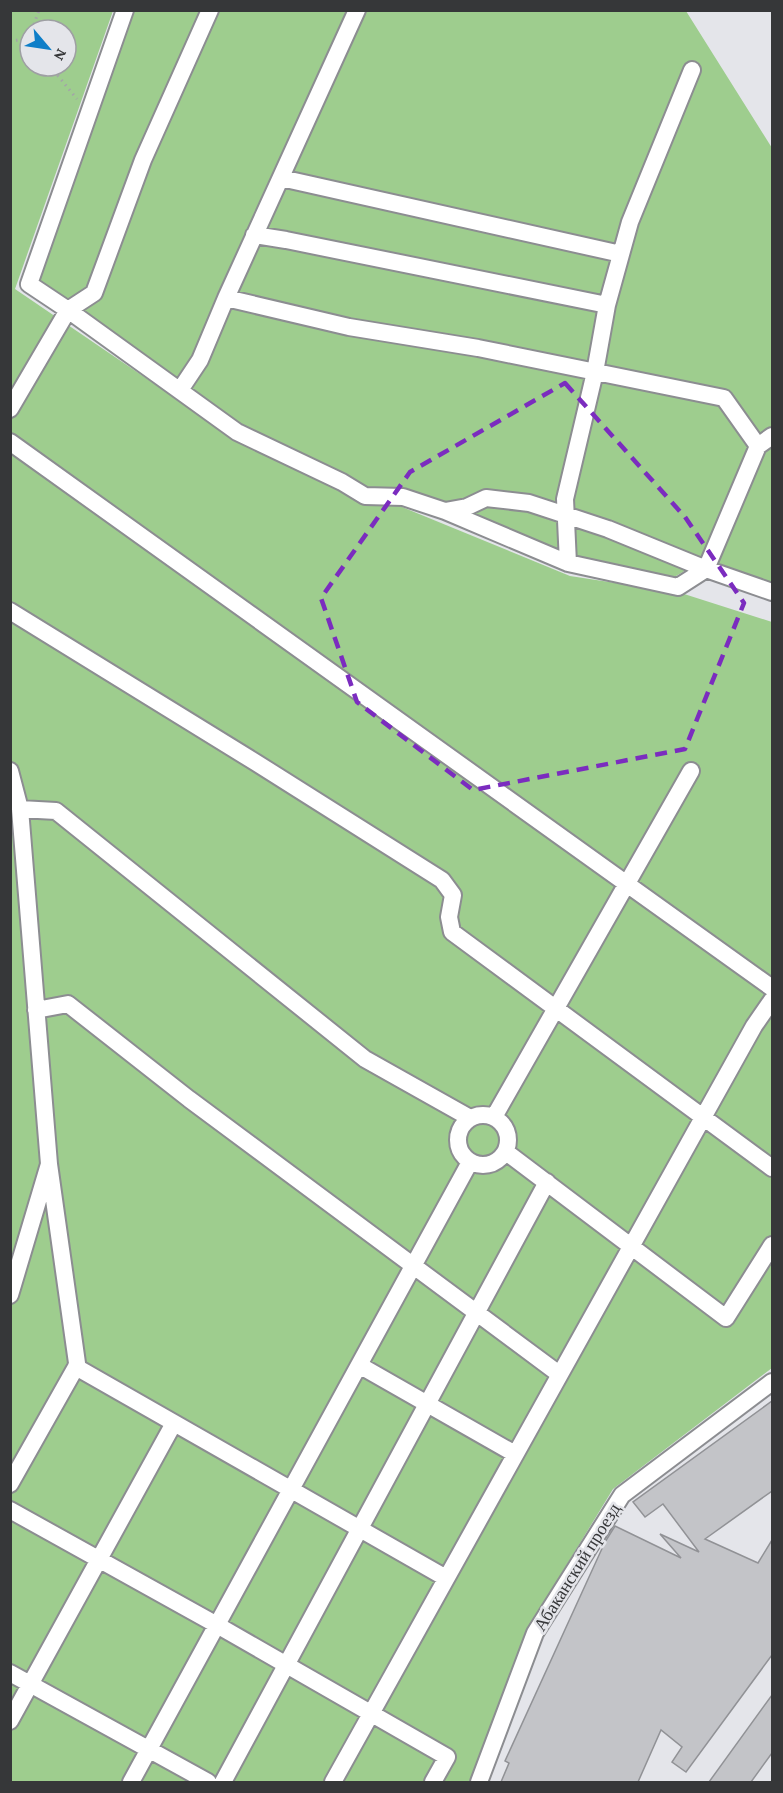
<svg xmlns="http://www.w3.org/2000/svg" width="783" height="1793" font-family="'Crimson Pro',serif">
<style>
.green{fill:#9ecd8e;fill-rule:evenodd}
.building{fill:#c3c4c8;stroke:#919296;stroke-width:1.5}
.lines{fill:none;stroke-linecap:round;stroke-linejoin:round}
.minor-casing{stroke:#8c8d91;stroke-width:20}
.path{stroke:#a3a4a8;stroke-width:3;stroke-dasharray:1.5 4.5;stroke-linecap:butt}
.minor{stroke:#fff;stroke-width:16}
.marked{fill:none;stroke:#7b2cbf;stroke-width:4.5;stroke-dasharray:12 8;stroke-linejoin:round}
.labels{text-anchor:middle;dominant-baseline:central;stroke-width:5;stroke-linejoin:round;paint-order:stroke}
.street-label{font-size:18px;fill:#363739;stroke:#e4e5ea}
</style>
<rect width="100%" height="100%" fill="#e4e5ea"/>
<path class="green" d="M11 11H113L15 289 234 438 570 576 681 593 772 622V1368L613 1489 525 1633 474 1782H11ZM30 30H66V66H30Z
M132 11H686L772 148V585L698 563 671 579 576 559 370 491 240 427 41 286V268Z"/>
<path class="building" d="M772 1401V1491L705 1539 758 1563 772 1540V1655L686 1772 672 1762 682 1747 661 1730 638 1782H501L509 1763 505 1761 605 1542 615 1526 681 1558 660 1534 699 1552 663 1504 645 1517 633 1502Z
M772 1695V1753L751 1782H709Z"/>
<g class="lines">
<g class="minor-casing">
<path id="minor" d="M210 10 143 160 94 293 68 310 237 432 342 482 365 496 403 497 445 511 568 563 678 587 706 569 772 592
M281 178 621 254
M254 235 286 240 607 305
M226 298 349 327 478 348 724 398 758 446 772 436
M180 390 200 360 226 298 357 10
M10 409 68 310 29 284 125 10
M10 442 772 988
M445 511 467 507 486 498 529 503 608 529 706 569 758 446
M568 563 565 499 595 372 607 305 630 222 692 70
M10 611 255 762 442 880 453 895 449 917 452 932 772 1168
M10 771 20 809 49 1164 10 1295
M20 809 56 811 365 1059 470 1118
M36 1010 68 1004 189 1099 559 1374
M458 1140a25 25 0 1 1 50 0a25 25 0 1 1-50 0Z
M494 1117 691 771
M506 1152 726 1318 772 1245
M49 1164 77 1363 76 1367 446 1578
M359 1365 515 1454
M10 1484 76 1367
M10 1510 217 1625 447 1757 433 1782
M10 1673 208 1782
M10 1721 174 1423
M131 1782 470 1162
M223 1782 547 1182
M333 1782 754 1026 772 1000
M479 1782 535 1633 622 1495 772 1382"/>
</g>
<path class="path" d="M32 30 39 10
M10 41 28 39 30 42
M50 66 77 99"/>
<use href="#minor" class="minor"/>
</g>
<path class="marked" d="M565 383 685 517 744 603 685 749 473 790 357 702 321 598 410 472Z"/>
<g class="labels">
<g class="street-label">
<text transform="translate(577 1567) rotate(-58)">Абаканский проезд</text>
</g>
</g>
<rect width="783" height="1793" fill="none" stroke="#363739" stroke-width="24"/>
<g transform="translate(48 48) rotate(119)"><circle r="28" fill="#e4e5ea" stroke="#9e9fa3" stroke-width="1.5"/>
<path d="M0-4.5L10 22L0 15L-10 22Z" fill="#0e7ec8"/>
<text y="-9" font-size="16" font-weight="bold" text-anchor="middle" fill="#363739">N</text>
</g>
</svg>
